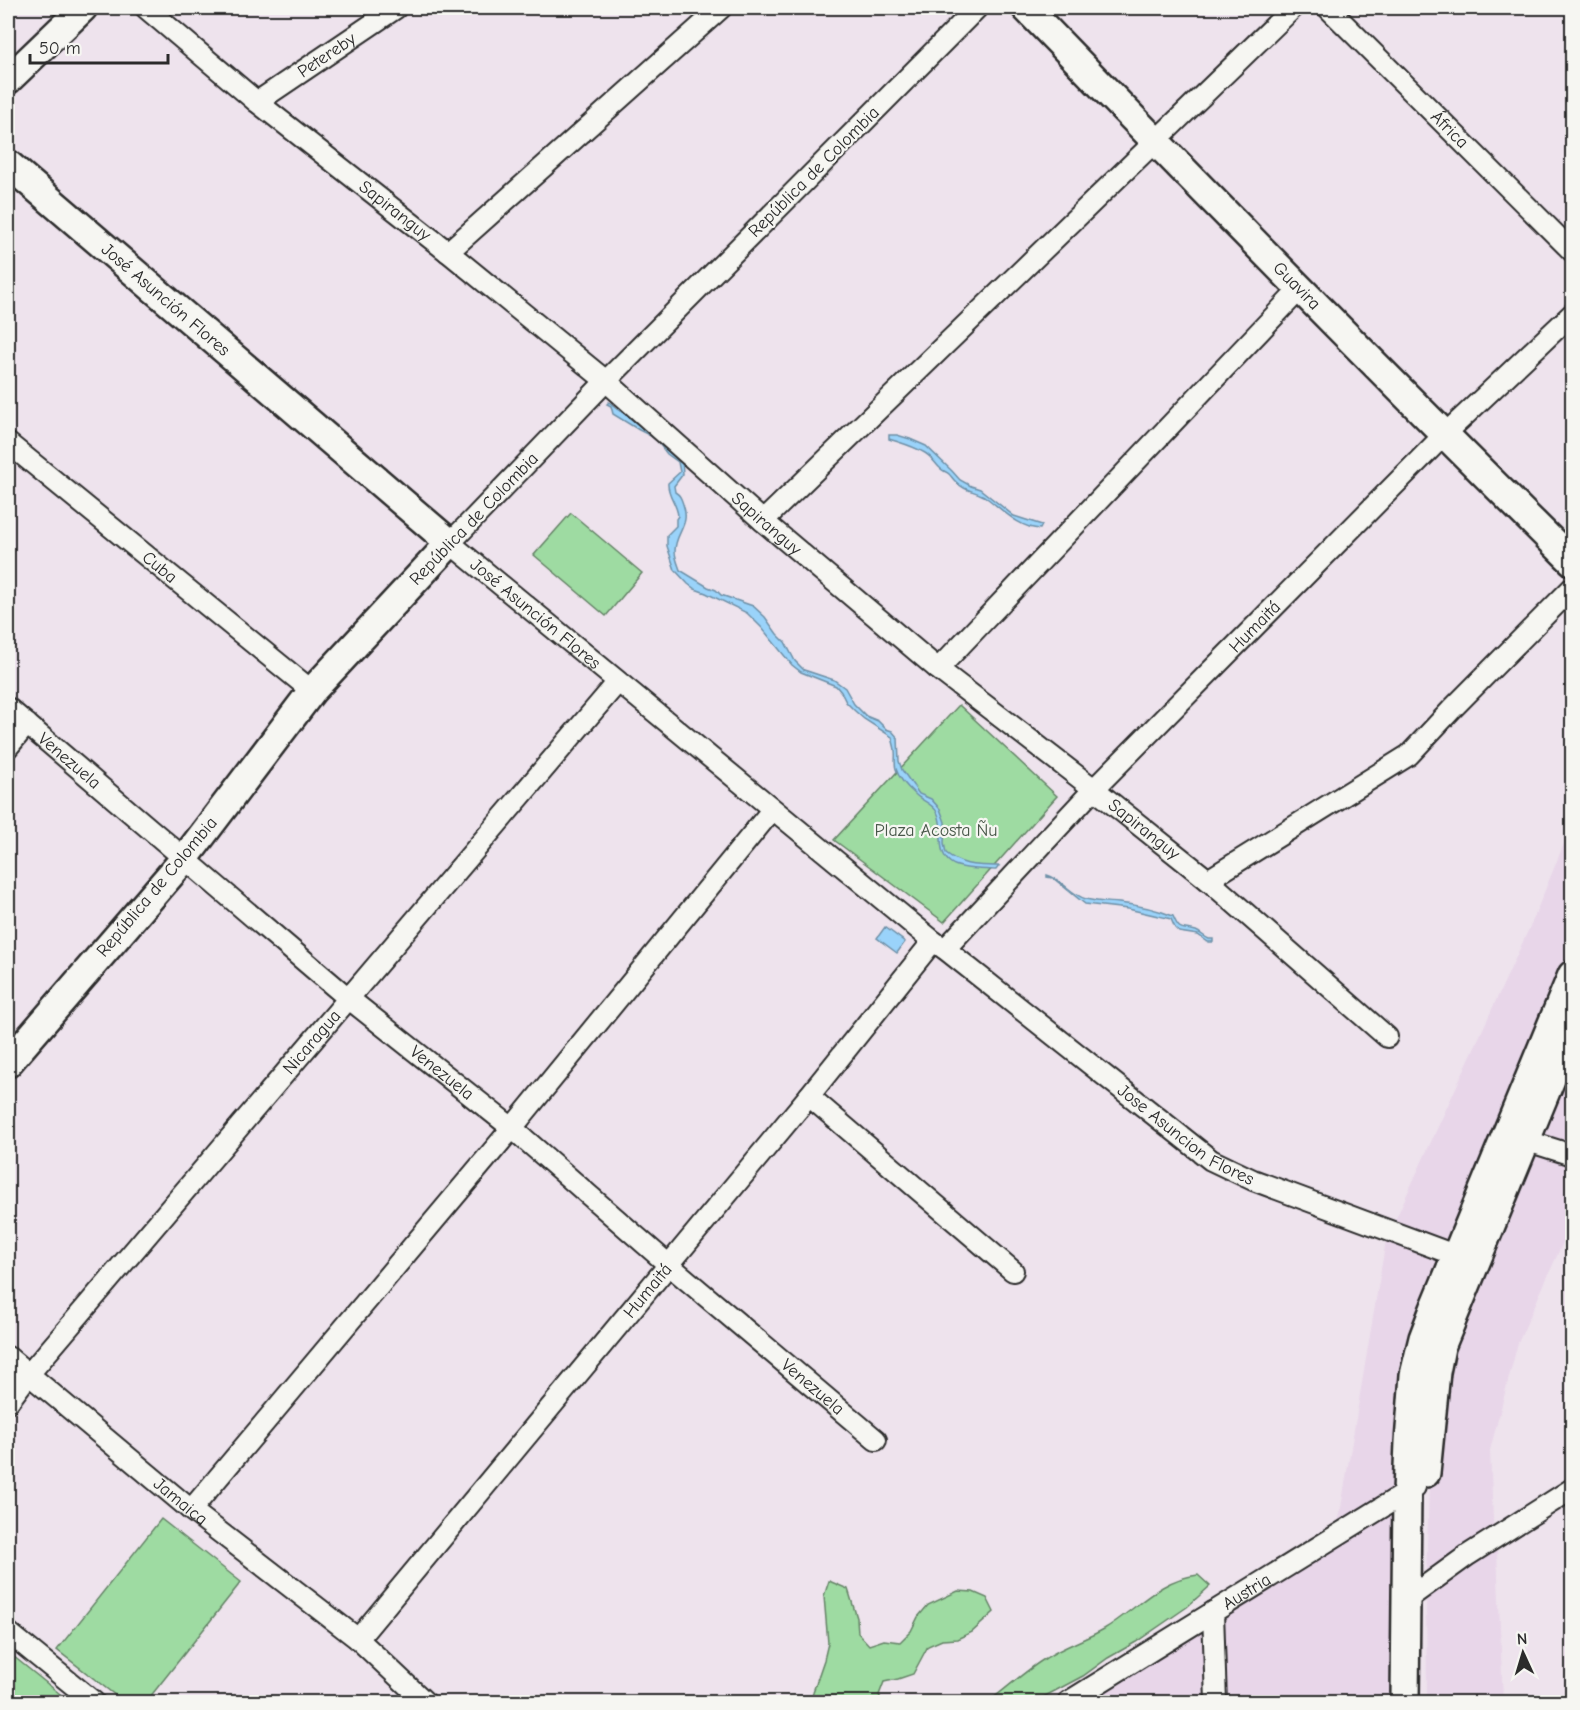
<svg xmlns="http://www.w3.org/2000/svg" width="1580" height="1710" font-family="'Comic Neue',sans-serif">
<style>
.built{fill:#e8d6e9}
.green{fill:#9edba2;stroke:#648366;stroke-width:1.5}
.water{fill:#9ad3fa;stroke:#6e90a7;stroke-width:1.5}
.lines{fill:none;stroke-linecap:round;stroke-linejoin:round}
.street-casing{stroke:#2b2b2b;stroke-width:24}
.secondary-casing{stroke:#2b2b2b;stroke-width:32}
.street{stroke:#f6f6f2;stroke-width:20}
.secondary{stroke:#f6f6f2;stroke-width:27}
.labels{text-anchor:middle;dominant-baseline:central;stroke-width:4.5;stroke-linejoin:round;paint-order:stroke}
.street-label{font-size:18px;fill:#2b2b2b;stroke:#f6f6f2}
.park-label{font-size:18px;fill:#485749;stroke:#f6f6f2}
</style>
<rect width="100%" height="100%" fill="#eee3ed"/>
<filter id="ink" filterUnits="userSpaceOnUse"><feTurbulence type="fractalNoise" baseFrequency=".0167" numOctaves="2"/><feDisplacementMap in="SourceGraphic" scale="12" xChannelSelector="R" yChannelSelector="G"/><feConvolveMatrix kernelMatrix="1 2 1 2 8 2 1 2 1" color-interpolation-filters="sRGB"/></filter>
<g filter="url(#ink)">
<path class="built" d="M1572 824V959L1457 1233 1408 1385 1398 1702H1075L1338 1525 1386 1240 1532 922Z
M1572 1053V1222L1518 1343 1490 1450 1494 1541 1426 1576 1430 1458 1445 1351Z
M1497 1551 1503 1702H1427L1426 1592Z"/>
<path class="green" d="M571 513 642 573 606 616 534 555Z
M959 705 1057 796 944 922 834 840Z
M161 1519 241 1582 146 1702H124L57 1650Z
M1198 1575 1210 1586 1187 1607 1136 1642 1108 1658 1083 1676 1034 1702H988C1007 1688 1026 1670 1046 1658 1064 1646 1085 1640 1104 1629 1136 1610 1159 1579 1198 1575Z
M829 1581 848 1589 857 1618 858 1633 869 1645 884 1640 900 1642 911 1631 918 1617 928 1605 958 1591 973 1592 987 1598 994 1612 972 1632 957 1639 942 1640 928 1646 913 1674 898 1679 884 1682 879 1695 883 1702H811L813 1692 824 1660 828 1643 824 1596Z
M8 1652 70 1702H8Z"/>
<path class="water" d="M609 402 636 423 648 430 682 458 683 474 674 486 675 492C680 495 681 498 683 504 691 526 675 532 675 551 675 557 678 564 680 570L708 587 716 590 721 595 753 606 765 617 777 634 785 642 795 661 804 670 834 680 845 688 854 704 866 716 878 721 886 729 892 731 898 738 899 761 902 770 919 794 931 799 940 809 945 822 944 843 946 853C964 867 977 865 999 866L996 870C985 869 960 870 951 863 934 851 946 828 937 812 932 803 922 801 916 795 908 788 899 779 896 769 894 763 896 757 895 751 895 747 893 742 892 737L864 719 855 711 846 702 841 692 836 686 801 672 792 665 762 628 747 613 706 593 695 589 688 584 675 570 667 546V535L676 526V519L678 516C677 503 667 495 668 483L680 472 678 462 667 454 657 441 649 435 639 430 613 414 611 406 607 404Z
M889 435H897L910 439 926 446 952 471 960 480 971 486 980 489 1014 516 1042 525 1040 529C1018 528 1001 508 984 496 973 490 966 492 955 481 953 479 951 476 949 474 947 472 943 471 941 469 935 464 932 457 925 453 913 446 901 443 889 439Z
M1047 875C1062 879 1071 895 1086 899 1097 902 1108 902 1119 903 1138 905 1156 909 1173 916 1180 933 1182 927 1196 931 1201 933 1204 937 1209 939H1213V942H1208L1198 935 1179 932 1175 928 1171 919 1128 909 1085 904 1053 878 1047 877Z
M885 927 905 942 897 953 877 938Z"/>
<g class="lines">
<g class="street-casing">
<g id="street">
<path id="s1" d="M146 8 257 102 448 252 606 381 763 521 938 669 1094 789 1208 880 1387 1037"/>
<path id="s2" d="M977 8 606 381 450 543 933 941 945 949 1211 1160 1253 1180 1468 1260"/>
<path id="s3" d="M1328 8 1572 251"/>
<path id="s4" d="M257 102 396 8"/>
<path d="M448 252 721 8"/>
<path id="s5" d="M8 443 312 691"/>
<path d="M763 521 1293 8"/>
<path d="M938 669 1300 289"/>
<path id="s6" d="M8 708 348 998 512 1128 669 1265 876 1440"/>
<path d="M8 747 27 724"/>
<path d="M1208 880 1409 755 1452 709 1572 588"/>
<path id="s7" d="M945 949 1094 789 1444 435 1572 314"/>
<path d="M809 1096 1013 1271"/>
<path d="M1515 1137 1572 1155"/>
<path id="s8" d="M8 1357 191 1510 358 1639 425 1702"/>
<path id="s9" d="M8 1402 29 1374 617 683"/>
<path d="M191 1510 512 1128 772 810"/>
<path d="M1406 1600 1468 1555 1572 1489"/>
<path d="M1213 1612 1216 1702"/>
<path d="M8 1632 94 1702"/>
<path id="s10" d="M358 1639 809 1096 933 941"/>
<path id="s11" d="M1068 1702 1415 1487"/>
</g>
</g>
<g class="secondary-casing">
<g id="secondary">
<path id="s12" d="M1026 8C1206 194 1388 379 1572 561"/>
<path d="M8 80 83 8"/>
<path id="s13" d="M8 164 450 543 312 691 185 858 8 1063"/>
<path d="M1426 1473 1436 1372 1441 1347 1572 1028"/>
<path d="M1405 1702 1407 1492 1409 1442 1414 1375 1423 1338 1434 1309 1572 975"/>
</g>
</g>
<use href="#street" class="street"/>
<use href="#secondary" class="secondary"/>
</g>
</g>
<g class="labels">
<g class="street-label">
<text stroke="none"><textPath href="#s4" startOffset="84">Petereby</textPath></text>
<text stroke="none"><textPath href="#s3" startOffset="172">África</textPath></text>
<text transform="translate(814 172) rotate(-45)">República de Colombia</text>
<text stroke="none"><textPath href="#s1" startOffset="321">Sapiranguy</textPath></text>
<text stroke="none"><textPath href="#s12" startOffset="388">Guavira</textPath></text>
<text stroke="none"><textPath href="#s13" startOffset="208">José Asunción Flores</textPath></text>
<text transform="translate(474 519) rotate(-46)">República de Colombia</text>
<text stroke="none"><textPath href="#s1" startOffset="807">Sapiranguy</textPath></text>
<text stroke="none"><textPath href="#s5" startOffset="196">Cuba</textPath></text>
<text stroke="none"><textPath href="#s2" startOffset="862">José Asunción Flores</textPath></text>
<text stroke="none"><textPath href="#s7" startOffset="447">Humaitá</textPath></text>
<text stroke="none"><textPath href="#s6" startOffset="81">Venezuela</textPath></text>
<text stroke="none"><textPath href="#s1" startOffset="1293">Sapiranguy</textPath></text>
<text transform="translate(157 887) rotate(-50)">República de Colombia</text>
<text stroke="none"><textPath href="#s9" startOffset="471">Nicaragua</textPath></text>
<text stroke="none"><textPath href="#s6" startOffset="567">Venezuela</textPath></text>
<text stroke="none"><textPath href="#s2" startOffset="1696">Jose Asuncion Flores</textPath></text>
<text stroke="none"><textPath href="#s10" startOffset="453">Humaitá</textPath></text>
<text stroke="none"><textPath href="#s6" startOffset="1053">Venezuela</textPath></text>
<text stroke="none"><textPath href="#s8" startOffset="225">Jamaica</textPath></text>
<text stroke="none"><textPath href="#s11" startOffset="210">Austria</textPath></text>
</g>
<g class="park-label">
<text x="936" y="830">Plaza Acosta Ñu</text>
</g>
</g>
<rect width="1580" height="1710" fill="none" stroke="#f6f6f2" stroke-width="30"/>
<rect x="15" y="15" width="1550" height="1680" fill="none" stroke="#2b2b2b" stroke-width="2" filter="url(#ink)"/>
<g transform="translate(1523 1653) rotate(356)" stroke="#f6f6f2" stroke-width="4.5" paint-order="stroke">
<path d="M0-4.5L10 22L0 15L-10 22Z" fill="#2b2b2b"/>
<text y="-9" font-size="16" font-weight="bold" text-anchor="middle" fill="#2b2b2b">N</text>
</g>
<path d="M30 54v9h138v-9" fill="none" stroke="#2b2b2b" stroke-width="3"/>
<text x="39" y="54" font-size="18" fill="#2b2b2b" stroke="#f6f6f2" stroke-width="4.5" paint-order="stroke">50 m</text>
</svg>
